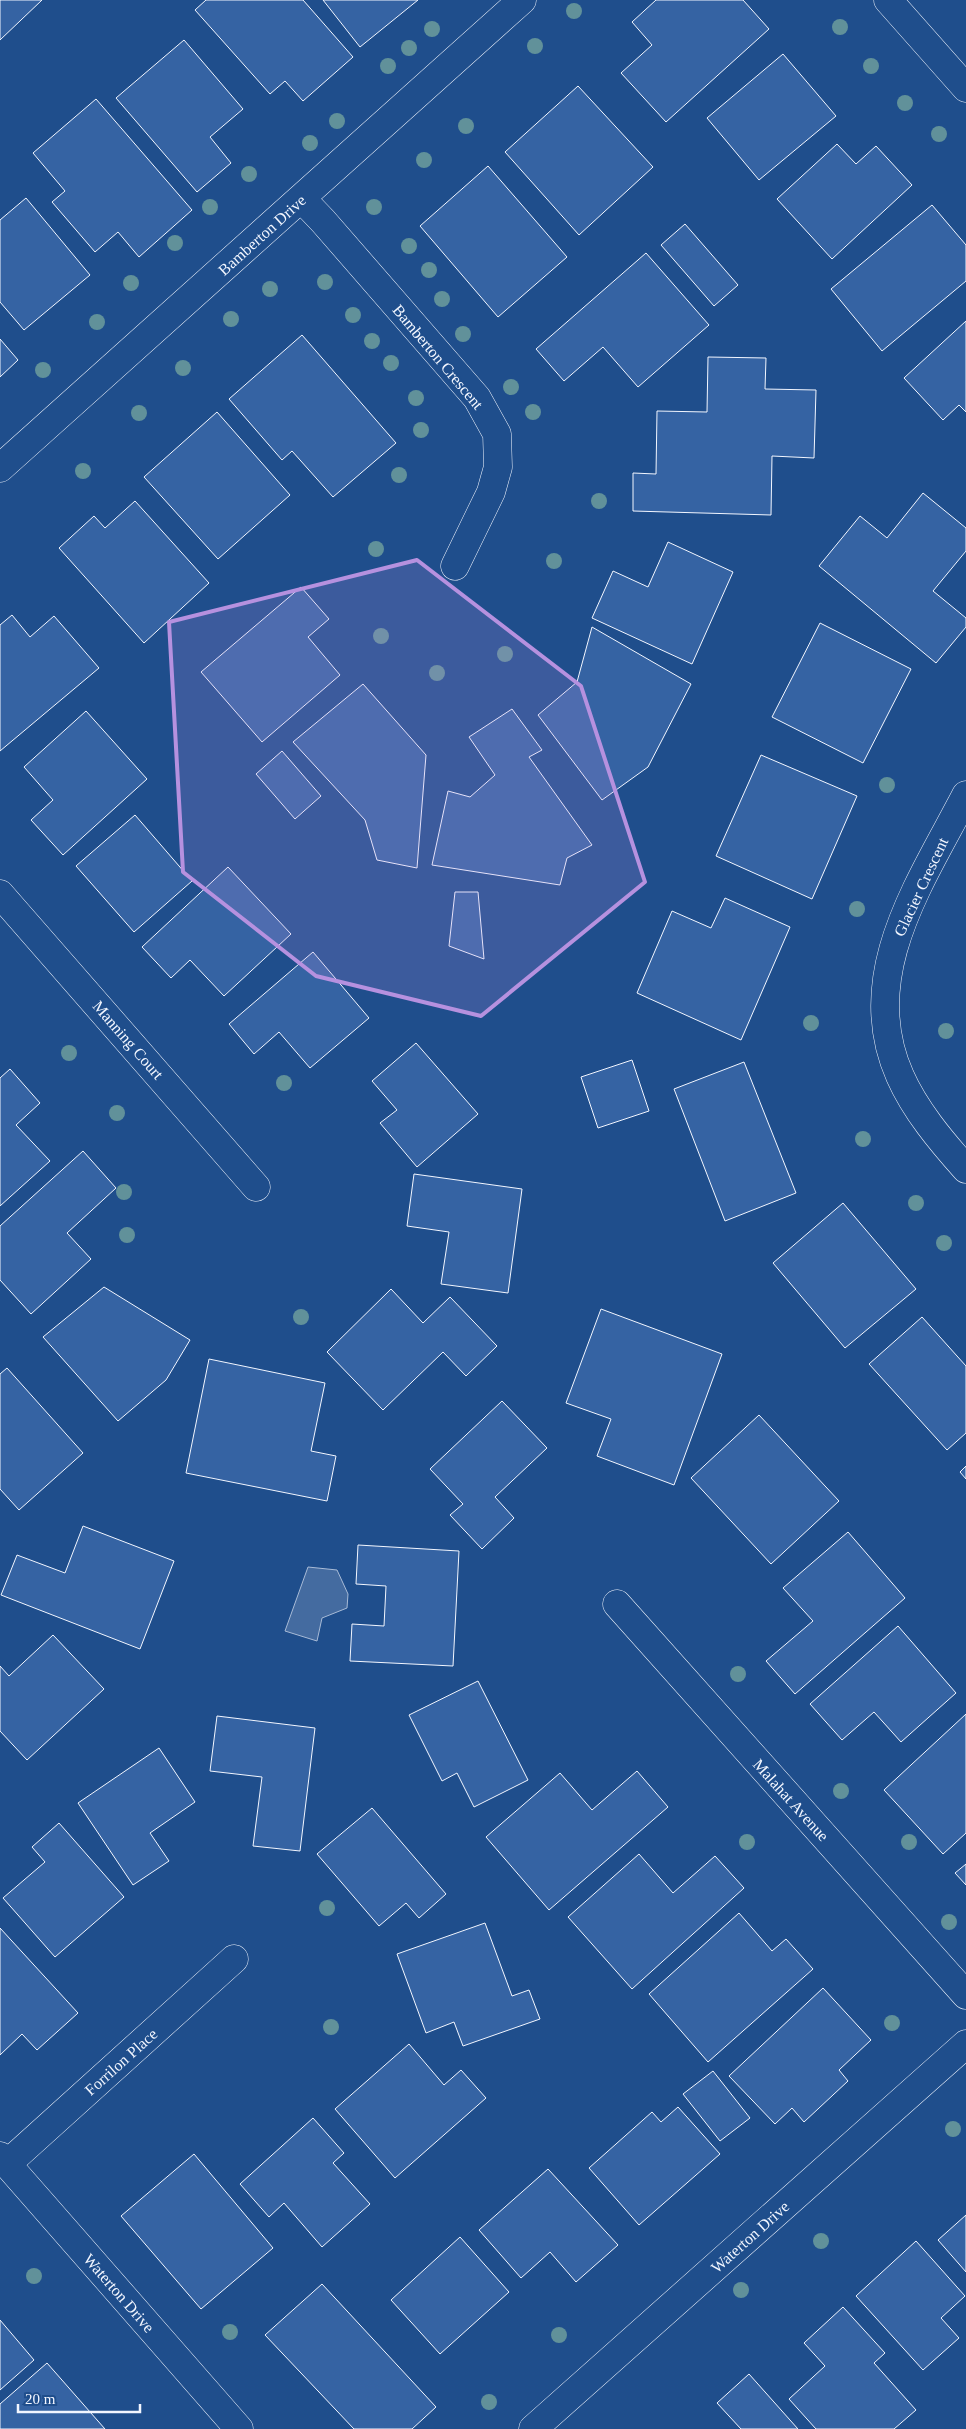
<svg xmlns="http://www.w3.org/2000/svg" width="966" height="2429" font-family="Georgia,serif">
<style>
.water{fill:#446ba0;stroke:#a8bbd7}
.building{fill:#3563a3;stroke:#f2f6ff}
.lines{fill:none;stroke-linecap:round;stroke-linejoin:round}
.street-casing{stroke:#f2f6ff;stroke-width:29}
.street{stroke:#1f4e8c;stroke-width:28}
.tree{fill:#61919a}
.marked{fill:#b691df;fill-opacity:0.2;stroke:#b691df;stroke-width:4;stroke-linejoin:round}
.labels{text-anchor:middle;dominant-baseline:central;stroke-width:4;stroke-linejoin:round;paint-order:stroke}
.street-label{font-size:16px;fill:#f2f6ff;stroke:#1f4e8c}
</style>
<rect width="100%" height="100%" fill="#1f4e8c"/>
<path class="water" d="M308 1567 337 1570 348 1594 347 1608 322 1618 317 1641 285 1631Z"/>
<path class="building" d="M0 0H42L0 40Z
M206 0H303L353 57 303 101 285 81 270 94 195 10Z
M323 0H418L360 47Z
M656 0H743L769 29 666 122 621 73 652 45 632 22Z
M184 40 243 109 210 137 231 163 197 192 116 98Z
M783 54 836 116 759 180 707 118Z
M578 86 653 167 579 235 505 152Z
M96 99 192 210 139 257 118 232 95 252 52 202 65 191 33 153Z
M837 144 856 164 876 146 912 185 832 259 777 199Z
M488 166 567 257 498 317 420 226Z
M26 198 90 275 24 330 0 302V220Z
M932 205 966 245V281L882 351 831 289Z
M685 224 738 285 714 306 661 245Z
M646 253 709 325 638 387 603 347 564 381 536 349Z
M966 321V412L959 405 943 420 904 378Z
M302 335 396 443 333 497 292 451 282 460 229 399Z
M0 339 18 360 0 377Z
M708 357 766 358 765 389 816 390 814 458 772 456 771 515 633 511V473L656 474 657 411 707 412Z
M217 412 290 495 218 559 144 477Z
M923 493 966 528V551L933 591 966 618V627L936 663 819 566 860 516 887 538Z
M135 501 209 583 144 643 59 548 94 516 105 528Z
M668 542 733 572 692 664 592 618 613 571 648 587Z
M301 587 329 619 308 637 340 675 262 742 201 672Z
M12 615 30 637 54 616 99 668 0 751V625Z
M820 623 911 669 863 763 772 717Z
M592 627 691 684 648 767 602 800 538 715 577 682Z
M363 684 426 755 417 868 377 860 365 820 293 742Z
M512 709 542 750 529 757 592 845 567 858 560 885 432 865 448 791 470 797 495 775 469 737Z
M86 711 147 779 63 855 31 820 53 800 24 767Z
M282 751 321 796 295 819 256 774Z
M761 755 857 796 812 899 716 856Z
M135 815 192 881 134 932 76 866Z
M228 867 291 934 224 996 190 960 171 978 142 947Z
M455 892H478L484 959 449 946Z
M725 898 790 927 741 1040 637 993 672 911 711 928Z
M313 952 369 1018 310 1068 279 1032 254 1054 229 1024Z
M416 1043 478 1114 417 1167 380 1123 397 1110 372 1081Z
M632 1060 649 1111 598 1128 581 1077Z
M744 1062 796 1193 725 1221 674 1089Z
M10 1069 40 1103 16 1125 50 1161 0 1206V1078Z
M83 1151 116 1188 67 1233 91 1259 31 1314 0 1280V1226Z
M414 1174 522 1189 508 1293 441 1284 449 1232 407 1226Z
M843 1203 916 1289 845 1348 773 1263Z
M104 1287 190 1340 166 1380 118 1421 43 1337Z
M391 1289 423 1323 450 1297 497 1346 466 1376 443 1352 383 1410 327 1352Z
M601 1309 722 1354 674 1485 597 1456 611 1419 566 1403Z
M922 1317 966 1366V1433L947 1450 869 1364Z
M209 1359 325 1383 311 1451 336 1456 327 1501 186 1473Z
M7 1368 83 1453 19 1510 0 1489V1374Z
M502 1401 547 1448 495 1497 514 1518 482 1549 450 1515 463 1504 430 1469Z
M759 1415 839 1501 771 1564 691 1478Z
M966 1466V1479L960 1472Z
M83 1526 174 1561 140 1649 1 1595 17 1555 65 1573Z
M848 1532 905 1598 795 1694 766 1661 813 1621 783 1588Z
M358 1545 459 1551 453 1666 350 1661 352 1624 384 1626 386 1586 356 1584Z
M898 1626 956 1693 901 1742 874 1712 842 1740 810 1704Z
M53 1635 104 1689 27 1760 0 1731V1666L9 1676Z
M478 1681 528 1780 474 1807 457 1773 442 1781 409 1715Z
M966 1714V1833L943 1854 884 1790Z
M217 1716 315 1728 300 1851 253 1846 262 1777 210 1771Z
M159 1748 195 1802 150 1833 169 1861 133 1885 78 1803Z
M637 1771 668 1807 549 1910 486 1837 560 1773 592 1810Z
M372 1808 446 1894 419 1918 406 1903 379 1926 317 1854Z
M59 1823 124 1897 55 1957 3 1898 45 1862 32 1847Z
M639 1854 673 1893 715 1856 744 1888 632 1989 568 1917Z
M966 1864V1885L955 1873Z
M739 1913 772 1951 786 1939 813 1969 708 2062 649 1994Z
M485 1923 512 1996 529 1990 540 2019 463 2046 454 2022 426 2033 397 1954Z
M0 1928 78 2013 37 2050 22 2034 0 2055Z
M823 1988 871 2040 839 2070 848 2081 804 2122 792 2108 775 2124 729 2076Z
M409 2044 444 2085 461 2070 486 2098 395 2178 335 2109Z
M713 2071 750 2118 720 2141 683 2094Z
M678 2107 720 2154 639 2225 589 2168 652 2112 661 2122Z
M313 2118 344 2153 333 2163 370 2204 322 2247 284 2203 269 2217 240 2184Z
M194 2154 273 2248 201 2309 121 2216Z
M548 2169 618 2245 576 2282 550 2252 521 2278 479 2230Z
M966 2215V2272L938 2240Z
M460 2237 509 2292 440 2354 391 2300Z
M916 2241 965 2296 941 2318 959 2338 923 2370 856 2296Z
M322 2284 436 2407 412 2429H354L265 2335Z
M843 2307 885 2353 874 2363 916 2410 894 2429H816L789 2399 825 2366 804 2343Z
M0 2320 34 2360 0 2390Z
M47 2363 105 2429H0V2404Z
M749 2374 798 2429H741L717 2403Z"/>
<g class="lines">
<g class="street-casing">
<path id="street" d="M888 0 966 88
M302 199 323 221 477 398 497 434 498 467 491 492 455 566
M0 468 522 0
M966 795C921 882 855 975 900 1076 915 1110 941 1141 966 1169
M0 894 256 1187
M617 1604 966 1995
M0 2156 239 2429
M7 2164 234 1959
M533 2429 966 2044"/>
</g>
<use href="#street" class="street"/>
</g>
<g class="tree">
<circle cx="574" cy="11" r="8"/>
<circle cx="840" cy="27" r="8"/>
<circle cx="432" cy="29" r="8"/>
<circle cx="535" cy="46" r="8"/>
<circle cx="409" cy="48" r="8"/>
<circle cx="388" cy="66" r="8"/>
<circle cx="871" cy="66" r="8"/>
<circle cx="905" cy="103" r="8"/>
<circle cx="337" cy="121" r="8"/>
<circle cx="466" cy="126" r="8"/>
<circle cx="939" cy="134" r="8"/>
<circle cx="310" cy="143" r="8"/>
<circle cx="424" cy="160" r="8"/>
<circle cx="249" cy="174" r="8"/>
<circle cx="210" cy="207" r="8"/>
<circle cx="374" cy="207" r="8"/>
<circle cx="175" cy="243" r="8"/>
<circle cx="409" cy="246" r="8"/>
<circle cx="429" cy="270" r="8"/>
<circle cx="325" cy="282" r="8"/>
<circle cx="131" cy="283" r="8"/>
<circle cx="270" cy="289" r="8"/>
<circle cx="442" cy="299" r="8"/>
<circle cx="353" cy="315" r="8"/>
<circle cx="231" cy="319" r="8"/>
<circle cx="97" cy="322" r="8"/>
<circle cx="463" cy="334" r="8"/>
<circle cx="372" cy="341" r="8"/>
<circle cx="391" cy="363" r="8"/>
<circle cx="183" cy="368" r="8"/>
<circle cx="43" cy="370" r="8"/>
<circle cx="511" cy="387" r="8"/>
<circle cx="416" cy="398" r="8"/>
<circle cx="533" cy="412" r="8"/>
<circle cx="139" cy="413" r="8"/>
<circle cx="421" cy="430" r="8"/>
<circle cx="83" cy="471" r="8"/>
<circle cx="399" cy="475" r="8"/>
<circle cx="599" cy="501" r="8"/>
<circle cx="376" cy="549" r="8"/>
<circle cx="554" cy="561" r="8"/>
<circle cx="381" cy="636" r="8"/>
<circle cx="505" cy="654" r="8"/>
<circle cx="437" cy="673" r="8"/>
<circle cx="887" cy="785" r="8"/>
<circle cx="857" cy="909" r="8"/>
<circle cx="811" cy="1023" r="8"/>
<circle cx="946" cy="1031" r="8"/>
<circle cx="69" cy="1053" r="8"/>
<circle cx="284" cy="1083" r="8"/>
<circle cx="117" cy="1113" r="8"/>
<circle cx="863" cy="1139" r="8"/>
<circle cx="124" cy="1192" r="8"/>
<circle cx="916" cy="1203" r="8"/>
<circle cx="127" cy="1235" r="8"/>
<circle cx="944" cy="1243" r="8"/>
<circle cx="301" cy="1317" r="8"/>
<circle cx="738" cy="1674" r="8"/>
<circle cx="841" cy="1791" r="8"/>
<circle cx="747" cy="1842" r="8"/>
<circle cx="909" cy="1842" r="8"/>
<circle cx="327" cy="1908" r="8"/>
<circle cx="949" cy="1922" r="8"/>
<circle cx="892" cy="2023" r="8"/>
<circle cx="331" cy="2027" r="8"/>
<circle cx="953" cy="2129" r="8"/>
<circle cx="821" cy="2241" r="8"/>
<circle cx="34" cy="2276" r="8"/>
<circle cx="741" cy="2290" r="8"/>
<circle cx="230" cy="2332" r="8"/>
<circle cx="559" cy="2335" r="8"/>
<circle cx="489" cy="2402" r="8"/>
</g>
<path class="marked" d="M417 560 581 686 645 882 481 1016 316 976 183 872 169 622Z"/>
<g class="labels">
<g class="street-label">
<text transform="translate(262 235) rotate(-42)">Bamberton Drive</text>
<text transform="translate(438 357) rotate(50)">Bamberton Crescent</text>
<text transform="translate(921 887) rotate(-65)">Glacier Crescent</text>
<text transform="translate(128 1040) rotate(49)">Manning Court</text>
<text transform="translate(791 1800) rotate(48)">Malahat Avenue</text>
<text transform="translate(121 2062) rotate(-42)">Forrilon Place</text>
<text transform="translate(750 2237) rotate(-42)">Waterton Drive</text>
<text transform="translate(119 2293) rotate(49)">Waterton Drive</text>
</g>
</g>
<path d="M18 2404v8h122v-8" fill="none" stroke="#f2f6ff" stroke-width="2.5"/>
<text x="25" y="2404" font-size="15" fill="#f2f6ff" stroke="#1f4e8c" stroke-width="4" paint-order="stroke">20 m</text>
</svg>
